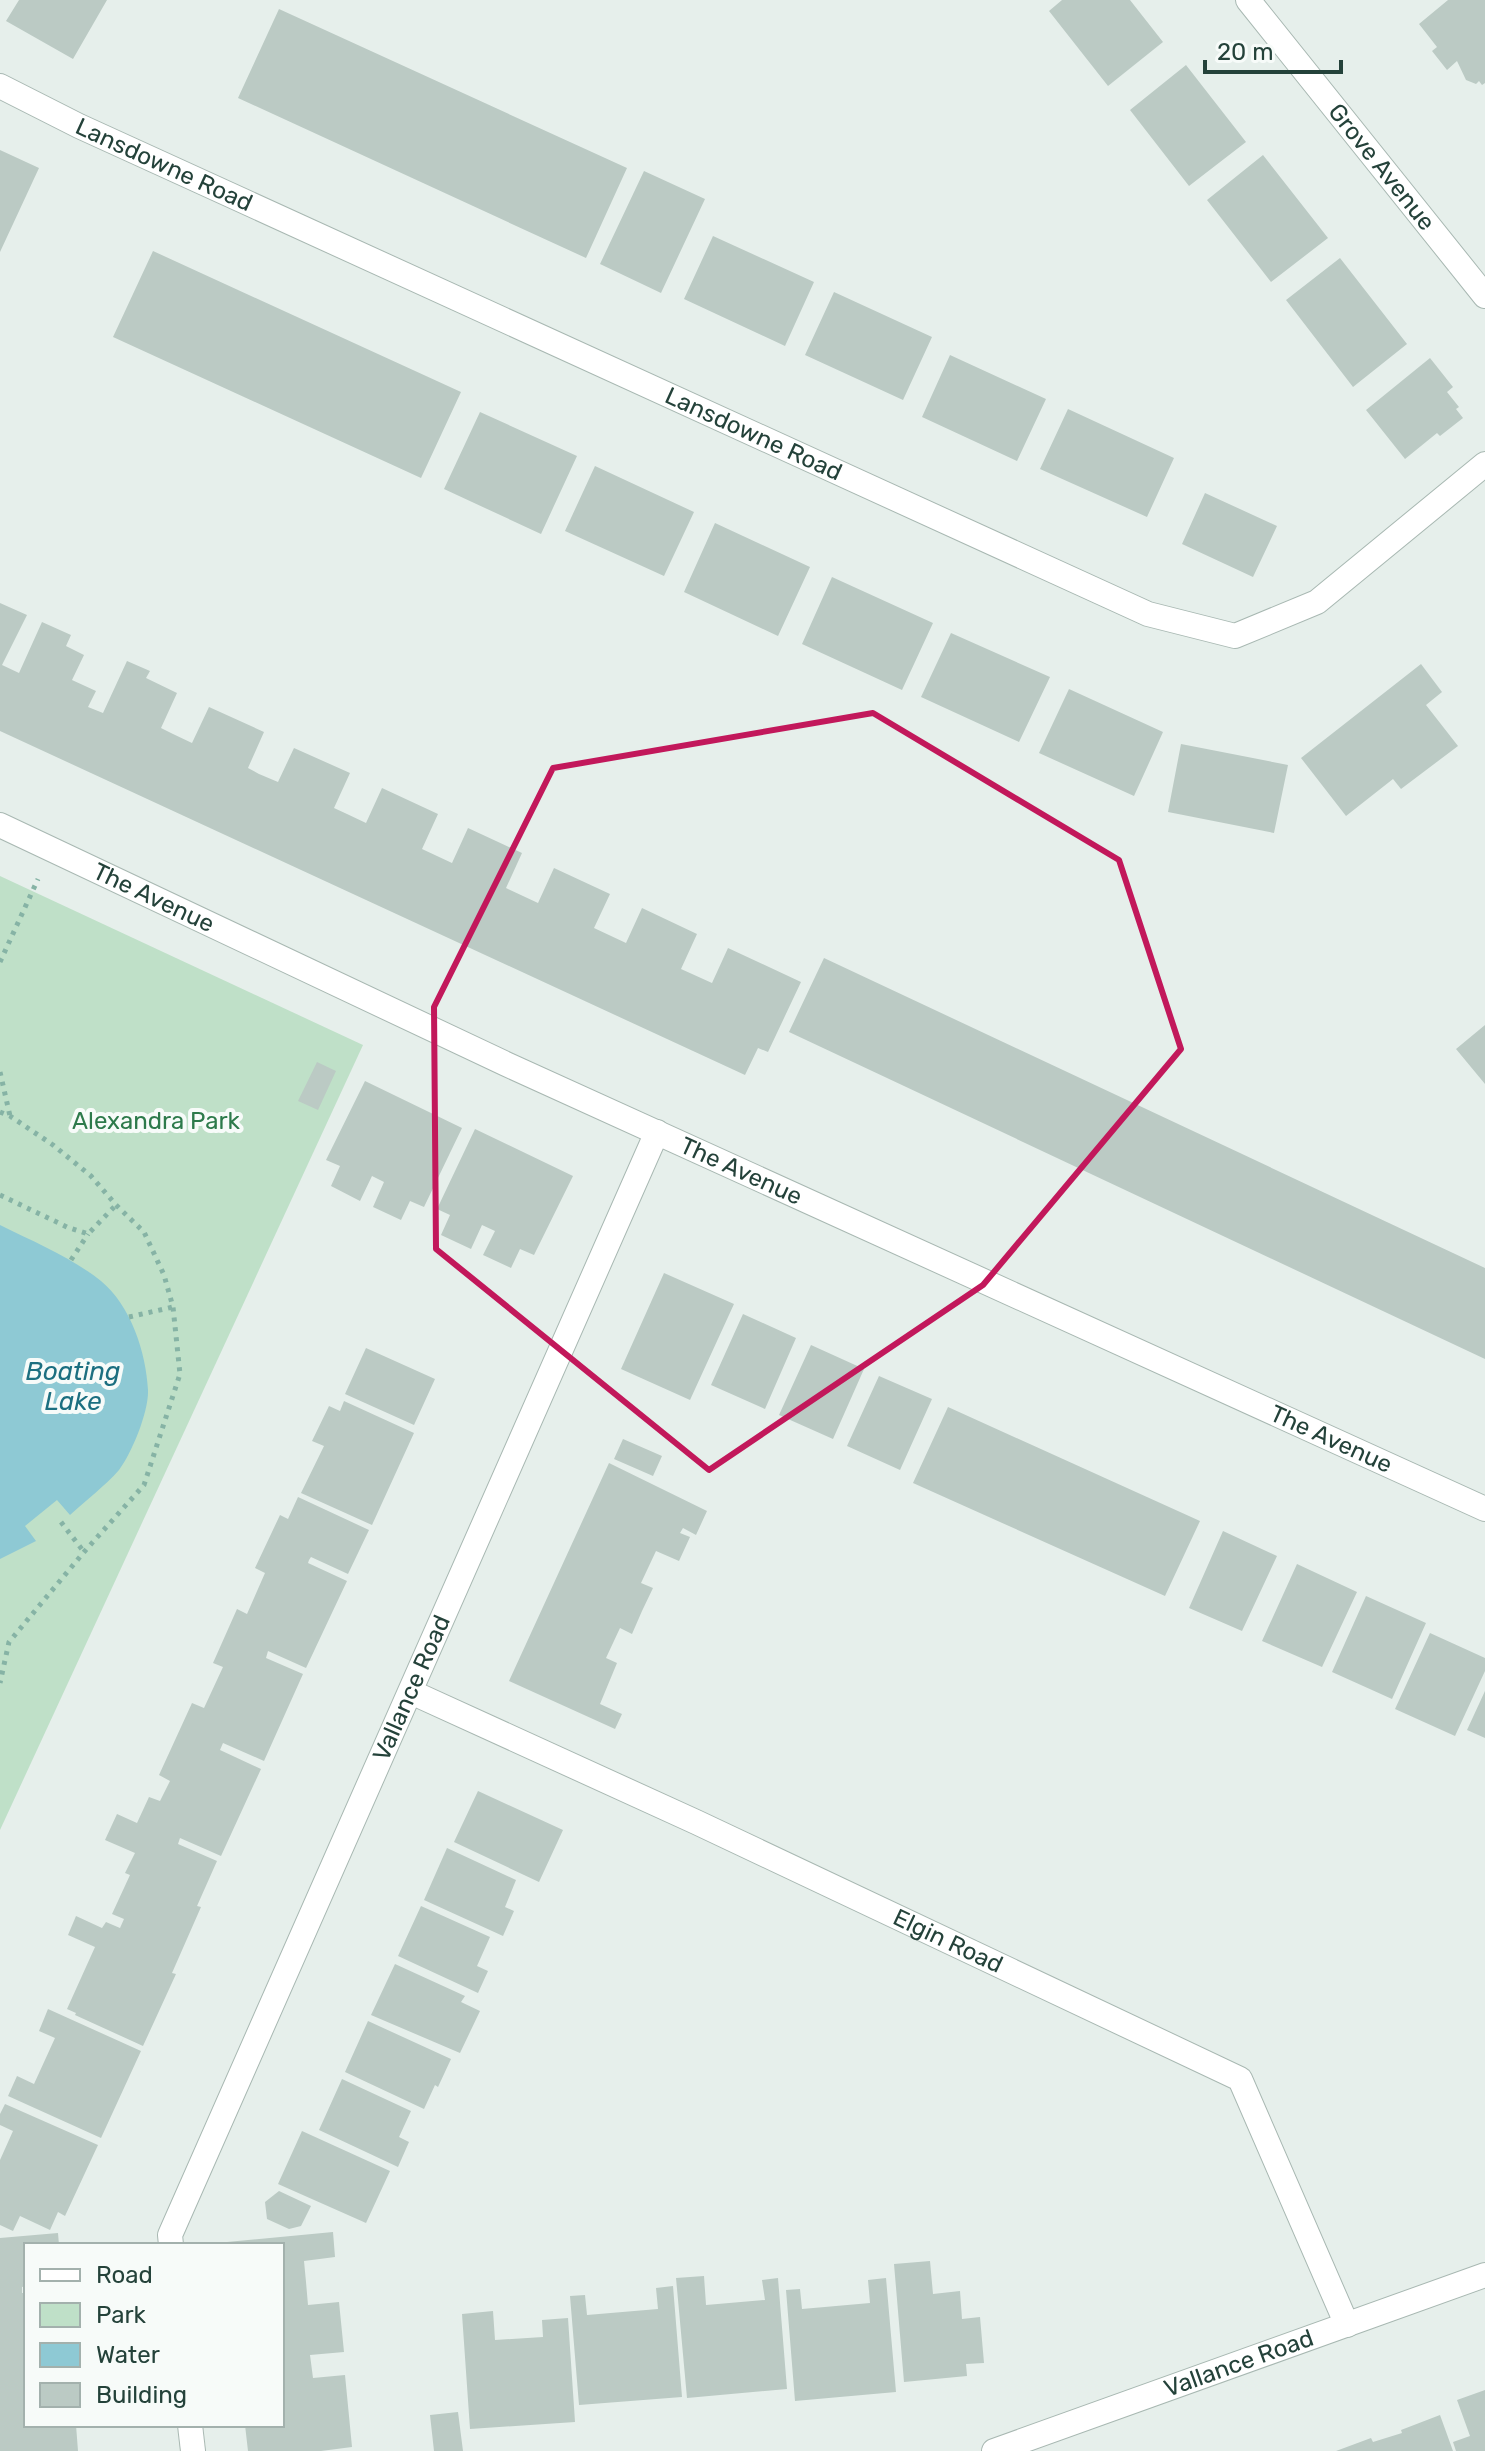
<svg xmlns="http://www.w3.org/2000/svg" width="1485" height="2451" font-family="Rubik,sans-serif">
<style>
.green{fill:#bfe0c8}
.water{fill:#8ec9d4}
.building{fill:#bbcac4}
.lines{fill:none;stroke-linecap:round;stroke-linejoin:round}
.minor-casing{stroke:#a8b8b2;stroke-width:26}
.path{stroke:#86b3a5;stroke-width:5;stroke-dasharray:4 6;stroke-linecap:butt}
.minor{stroke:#fff;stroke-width:24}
.marked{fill:none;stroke:#c2185b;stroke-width:6;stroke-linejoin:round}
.labels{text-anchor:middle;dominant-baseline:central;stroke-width:8;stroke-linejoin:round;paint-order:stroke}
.street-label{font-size:24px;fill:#24423a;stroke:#f7fbf9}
.park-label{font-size:24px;fill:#2d7a4b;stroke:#f7fbf9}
.water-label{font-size:26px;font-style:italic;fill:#1c6f80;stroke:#f7fbf9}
</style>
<rect width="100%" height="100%" fill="#e6efeb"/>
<path class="green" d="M0 876 363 1045 0 1830Z"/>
<path class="water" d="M0 1225C34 1242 71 1257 101 1281 131 1306 146 1352 148 1390 149 1411 132 1453 119 1470 105 1486 86 1500 70 1515L57 1500 25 1526 36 1541 0 1559Z"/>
<path class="building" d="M19 0H107L73 59 6 21Z
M1062 0H1130L1163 42 1108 86 1049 11Z
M1448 0H1485V83L1482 85 1479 81 1476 84 1466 80 1457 61 1447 70 1432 51 1437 47 1419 24Z
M279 9 627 168 586 258 238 98Z
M1186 65 1246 142 1189 186 1130 110Z
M0 150 39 168 0 252Z
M1263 155 1328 238 1271 282 1207 200Z
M644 171 705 199 661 293 600 264Z
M713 236 814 282 785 346 684 299Z
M153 251 461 392 421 478 113 337Z
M1340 258 1407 344 1353 387 1286 300Z
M834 292 932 337 903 400 805 355Z
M950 355 1046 399 1017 461 922 417Z
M1430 358 1453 387 1447 392 1459 407 1456 409 1463 418 1440 436 1437 433 1405 459 1366 410Z
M1068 409 1174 458 1147 517 1040 469Z
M480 412 577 456 541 534 444 489Z
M595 466 694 512 664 576 565 531Z
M1205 493 1277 526 1253 577 1182 544Z
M715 523 810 567 778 636 684 592Z
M832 577 933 623 902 690 802 644Z
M0 603 27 615 2 665 19 673 42 622 71 635 66 646 84 655 72 680 96 691 88 707 103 713 127 661 150 671 146 678 177 693 161 728 173 734 192 743 209 707 264 732 248 768 259 774 278 782 294 748 350 773 334 808 347 814 366 823 382 788 438 814 422 849 452 863 468 828 522 853 506 888 538 903 554 868 610 894 594 928 626 943 642 908 697 934 681 969 712 983 728 948 801 982 768 1052 758 1048 745 1075 0 731Z
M951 633 1050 677 1019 742 921 697Z
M1421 664 1442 692 1426 705 1458 746 1401 789 1393 779 1346 816 1301 758Z
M1069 689 1163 732 1134 796 1039 753Z
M1181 744 1288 765 1274 833 1168 812Z
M824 958 1485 1268V1359L789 1032Z
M1485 1025V1084L1456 1049Z
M317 1062 336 1071 318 1110 298 1101Z
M365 1081 462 1128 424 1207 410 1201 401 1220 373 1207 384 1182 372 1176 360 1201 331 1186 340 1166 326 1160Z
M475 1129 573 1176 534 1255 520 1249 511 1268 483 1255 495 1231 482 1225 471 1249 441 1235 450 1215 437 1209Z
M664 1273 734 1304 690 1400 621 1369Z
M743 1314 796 1338 765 1409 711 1385Z
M811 1345 864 1369 833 1439 779 1415Z
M366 1348 435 1379 414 1425 345 1394Z
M879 1376 932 1399 900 1470 847 1446Z
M344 1401 414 1433 372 1525 301 1493 324 1446 312 1441 329 1406 340 1411Z
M948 1407 1200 1521 1165 1596 913 1483Z
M623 1439 662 1456 653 1476 614 1459Z
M609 1463 707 1511 696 1535 683 1528 680 1533 690 1537 679 1561 656 1551 641 1583 653 1588 642 1611 632 1634 620 1628 606 1658 617 1663 600 1704 622 1714 615 1729 509 1681Z
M298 1497 369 1530 348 1574 311 1557 309 1560 308 1563 347 1581 306 1668 268 1651 266 1658 303 1674 264 1761 223 1743 220 1750 261 1769 221 1856 180 1838 178 1844 217 1861 197 1906 201 1907 172 1973 176 1974 143 2046 75 2015 76 2013 67 2009 95 1947 68 1935 76 1916 102 1928 106 1922 120 1928 124 1919 112 1914 130 1875 125 1873 135 1853 105 1840 117 1814 137 1823 149 1797 160 1801 170 1781 159 1775 192 1703 204 1708 223 1667 213 1663 237 1609 247 1614 265 1573 255 1568 280 1515 288 1519Z
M1223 1531 1277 1556 1242 1631 1189 1608Z
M1297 1564 1357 1592 1322 1667 1262 1641Z
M1366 1596 1426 1623 1392 1699 1332 1672Z
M1430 1633 1485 1658V1671L1455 1736 1395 1709Z
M1485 1691V1738L1467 1730Z
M478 1791 563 1830 539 1882 454 1842Z
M447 1848 516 1880 505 1907 514 1911 503 1936 424 1900Z
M421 1906 490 1937 477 1966 488 1971 478 1993 398 1956Z
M395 1964 465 1996 461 2002 480 2011 460 2053 371 2015Z
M48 2009 141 2051 101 2138 8 2096 17 2076 34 2084 55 2038 39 2031Z
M368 2021 451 2059 438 2087 435 2085 424 2109 345 2072Z
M342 2079 411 2111 399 2137 409 2142 398 2167 319 2130Z
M5 2104 98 2145 65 2216 58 2212 50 2230 20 2216 13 2231 0 2225V2160L13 2131 0 2125V2114Z
M302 2131 390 2171 366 2223 278 2184Z
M279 2191 311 2206 301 2226 289 2229 267 2219 265 2202Z
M333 2232 335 2257 304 2261 306 2282 308 2305 339 2302 344 2352 310 2355 313 2378 345 2375 352 2447 321 2451H248L245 2425H282V2245H228L227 2242Z
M58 2233 59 2245H26V2286L22 2287V2293H26V2425H76L78 2451H0V2238Z
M930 2261 933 2294 960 2291 962 2319 980 2317 984 2363 966 2364 967 2376 904 2382 894 2264Z
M704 2276 706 2305 765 2300 762 2280 778 2278 787 2389 687 2398 676 2278Z
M886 2278 896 2392 795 2401 786 2290 800 2289 802 2309 870 2303 868 2280Z
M673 2286 682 2397 579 2405 570 2296 585 2295 587 2315 658 2309 656 2288Z
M493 2311 495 2340 543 2337 542 2320 568 2318 575 2422 470 2429 462 2314Z
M1485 2390V2451H1456L1453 2442 1470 2436 1457 2400Z
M458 2412 463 2451H434L430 2415Z
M1440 2415 1453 2451H1336L1371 2438 1373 2442 1402 2433 1401 2430Z"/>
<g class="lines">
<g class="minor-casing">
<g id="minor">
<path id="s1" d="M1248 0 1485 296"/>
<path id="s2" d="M0 86 79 126 1148 614 1235 636 1317 602 1485 464"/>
<path id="s3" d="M0 825 506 1064 1485 1509"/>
<path id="s4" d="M411 1692 696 1822 1240 2079 1347 2325"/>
<path id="s5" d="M171 2245 170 2235 657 1132"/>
<path d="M190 2425 193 2451"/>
<path id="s6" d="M994 2451 1485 2275"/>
</g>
</g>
<path class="path" d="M0 962 38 879
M0 1072 10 1116
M0 1112 10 1116 53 1145 91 1176 116 1205 144 1232 164 1275 173 1307 180 1374 144 1485 84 1552 9 1642 0 1683
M0 1195 67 1227 88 1234 116 1205
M71 1260 88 1234
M129 1317 173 1307
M61 1522 84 1552"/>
<use href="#minor" class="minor"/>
</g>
<path class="marked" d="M873 713 1119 860 1181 1049 983 1285 709 1470 436 1249 434 1007 553 768Z"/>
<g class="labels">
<g class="street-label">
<text stroke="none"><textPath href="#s2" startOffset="182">Lansdowne Road</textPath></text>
<text stroke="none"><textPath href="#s1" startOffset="214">Grove Avenue</textPath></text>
<text stroke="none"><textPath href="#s2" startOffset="830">Lansdowne Road</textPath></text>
<text stroke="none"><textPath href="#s3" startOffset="170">The Avenue</textPath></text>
<text stroke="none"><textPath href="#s3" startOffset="818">The Avenue</textPath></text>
<text stroke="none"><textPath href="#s3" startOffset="1466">The Avenue</textPath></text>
<text stroke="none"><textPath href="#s5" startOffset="608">Vallance Road</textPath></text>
<text stroke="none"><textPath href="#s4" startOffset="592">Elgin Road</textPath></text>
<text stroke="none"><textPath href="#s6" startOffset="260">Vallance Road</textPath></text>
</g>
<g class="park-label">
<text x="156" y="1121">Alexandra Park</text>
</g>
<g class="water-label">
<text x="73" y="1371">Boating<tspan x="73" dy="30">Lake</tspan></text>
</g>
</g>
<rect x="24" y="2243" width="260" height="184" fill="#f7fbf9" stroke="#a3b1ad" stroke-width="2"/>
<rect x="40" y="2269" width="40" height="12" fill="#ffffff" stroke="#a3b1ad" stroke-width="2"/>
<text x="96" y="2283" font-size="24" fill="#24423a">Road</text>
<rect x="40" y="2303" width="40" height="24" fill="#bfe0c8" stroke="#a3b1ad" stroke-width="2"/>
<text x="96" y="2323" font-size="24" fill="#24423a">Park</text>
<rect x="40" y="2343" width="40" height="24" fill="#8ec9d4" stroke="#a3b1ad" stroke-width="2"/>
<text x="96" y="2363" font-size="24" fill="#24423a">Water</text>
<rect x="40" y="2383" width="40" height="24" fill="#bbcac4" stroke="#a3b1ad" stroke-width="2"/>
<text x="96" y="2403" font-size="24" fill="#24423a">Building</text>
<path d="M1205 60v12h136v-12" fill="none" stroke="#24423a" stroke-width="4"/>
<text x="1217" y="60" font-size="24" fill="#24423a" stroke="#f7fbf9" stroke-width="6" paint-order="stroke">20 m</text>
</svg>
